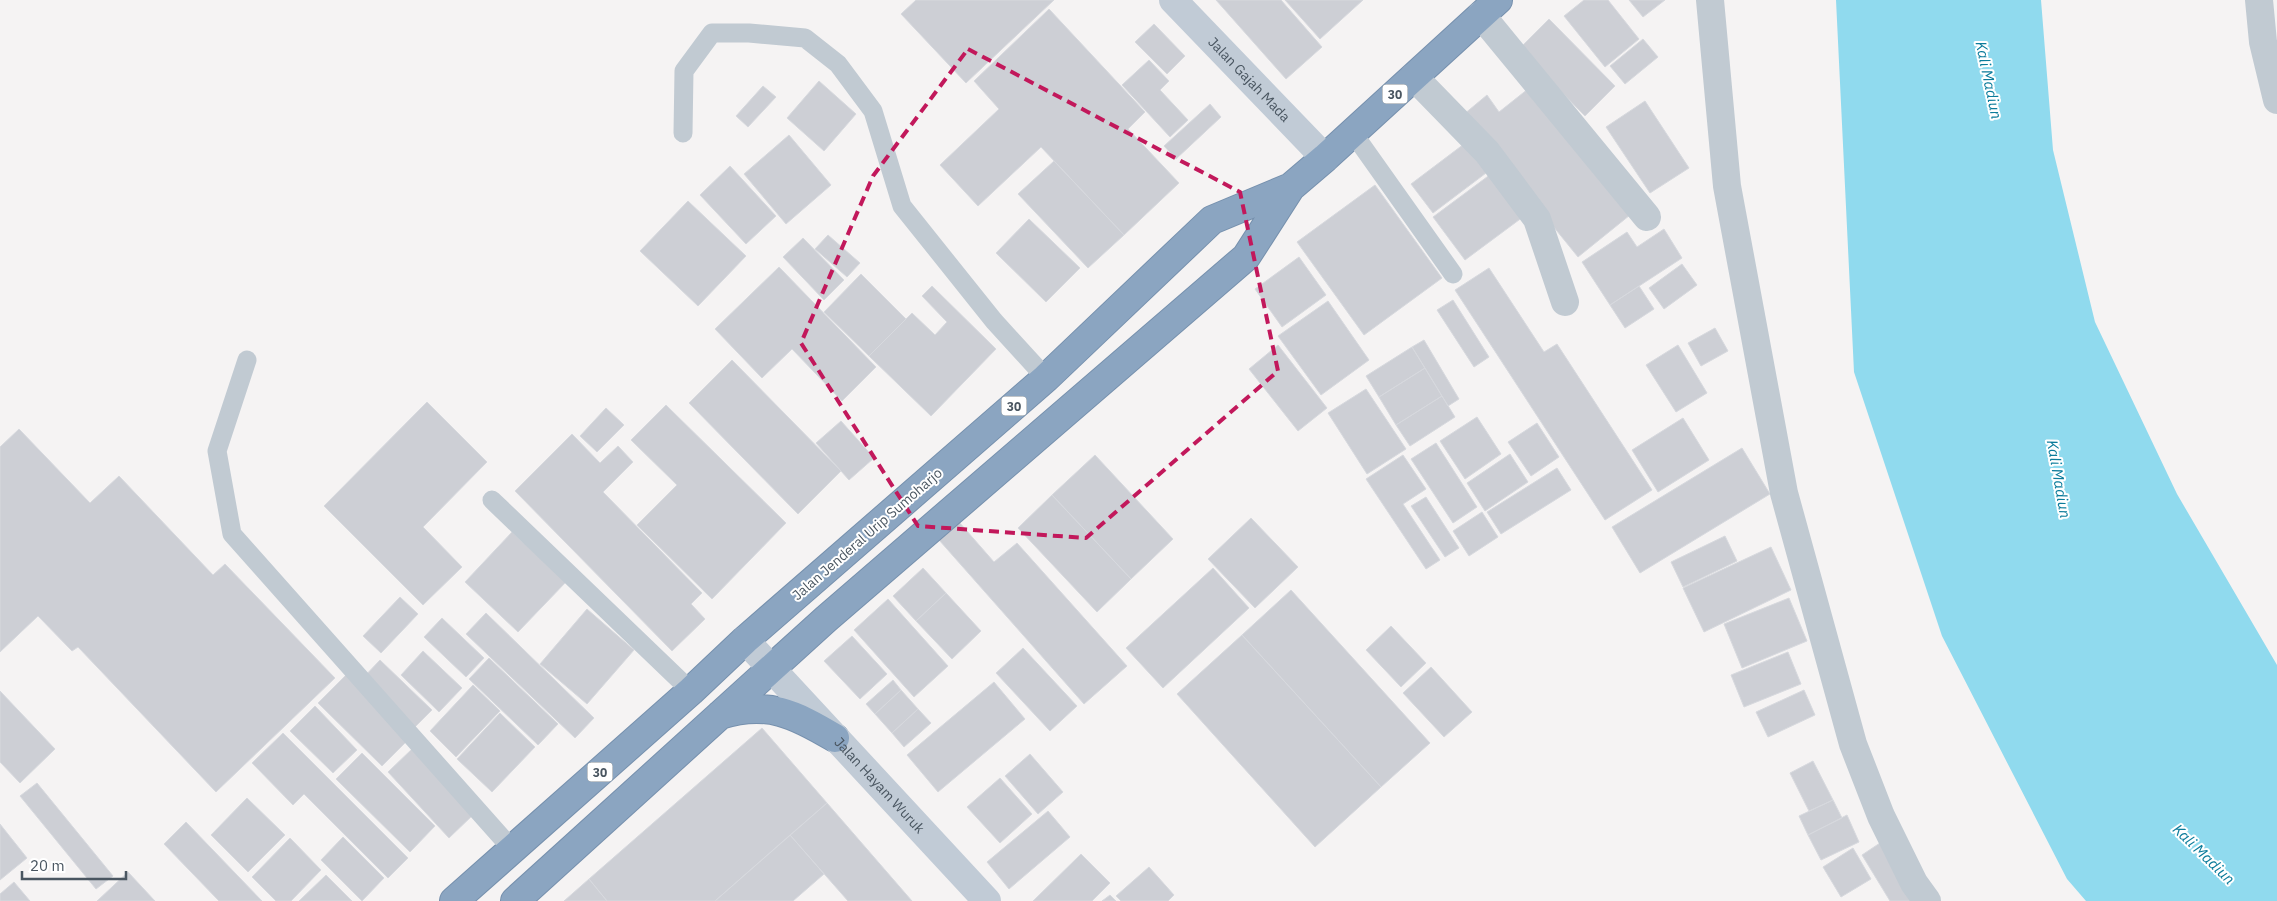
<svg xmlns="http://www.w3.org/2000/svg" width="2277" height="901" font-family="'IBM Plex Sans',sans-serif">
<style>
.water{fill:#90daee}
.building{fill:#cdcfd5;stroke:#d7d9de}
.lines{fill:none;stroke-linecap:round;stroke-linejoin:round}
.highway-casing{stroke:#7690ad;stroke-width:30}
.lane{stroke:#c1cad2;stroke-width:19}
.street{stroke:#c1cad2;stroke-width:28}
.secondary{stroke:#c1cbd6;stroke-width:28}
.highway{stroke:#8ba5c1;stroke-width:28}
.marked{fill:none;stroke:#c2185b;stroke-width:4;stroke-dasharray:10 6;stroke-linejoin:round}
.labels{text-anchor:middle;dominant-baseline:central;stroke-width:4;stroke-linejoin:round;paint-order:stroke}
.shield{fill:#fff;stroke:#808990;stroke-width:1}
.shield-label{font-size:12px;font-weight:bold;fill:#4a5661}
.street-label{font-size:14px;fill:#4a5661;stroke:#fff}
.water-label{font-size:15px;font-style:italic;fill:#0c7c9b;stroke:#fff}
</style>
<rect width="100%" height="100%" fill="#f5f3f3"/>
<path class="water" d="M1836 0H2041L2053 150 2095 322 2177 494 2277 665V901H2086L2067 879 1942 636 1854 372Z"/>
<path class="building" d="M916 0H1054L966 83 901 14Z
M1216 0H1281L1322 47 1286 79Z
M1285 0H1363L1320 39Z
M1584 0H1608L1639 39 1605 67 1564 16Z
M1629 0H1665L1643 17Z
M1049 9 1145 112 1128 129 1179 183 1124 235 1041 147 978 206 940 165 999 109 974 81Z
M1549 19 1615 86 1585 116 1519 49Z
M1154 24 1185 56 1167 74 1135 42Z
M1643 39 1658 57 1625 84 1610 66Z
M1149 60 1169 81 1160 90 1188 120 1170 137 1122 85Z
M819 81 856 114 824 151 787 118Z
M1533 85 1635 211 1578 257 1463 115 1487 95 1499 112Z
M763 86 776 97 748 127 736 116Z
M1645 101 1689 168 1650 193 1606 127Z
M1210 104 1221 117 1176 159 1164 146Z
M789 135 831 185 786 224 744 174Z
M1468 141 1490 170 1433 213 1411 184Z
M1054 161 1124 235 1088 268 1018 194Z
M730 166 776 216 746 244 700 195Z
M1495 171 1527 214 1465 260 1433 217Z
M1375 185 1442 278 1364 335 1297 242Z
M688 201 746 256 698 306 640 251Z
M1029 219 1080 268 1046 302 996 253Z
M1664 229 1682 258 1610 305 1582 262 1627 232 1637 247Z
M828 235 860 263 847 277 815 249Z
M803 238 844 280 824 300 783 257Z
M1299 257 1326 295 1282 327 1255 289Z
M1682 264 1697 285 1664 309 1649 288Z
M779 267 876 367 842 401 792 349 762 378 715 329Z
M1489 268 1544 352 1557 344 1652 490 1605 520 1455 290Z
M861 274 906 319 869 356 824 312Z
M932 286 996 349 931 416 869 356 912 313 935 335 947 322 922 296Z
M1639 286 1654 309 1625 328 1610 305Z
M1453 300 1489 357 1474 367 1437 310Z
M1328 301 1369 360 1321 395 1278 336Z
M1715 328 1728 351 1701 366 1688 343Z
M1424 340 1459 399 1448 406 1412 347Z
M1278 345 1327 408 1298 431 1249 369Z
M1678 345 1707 393 1676 412 1646 365Z
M1412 347 1425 368 1379 397 1366 376Z
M732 360 841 471 798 514 689 403Z
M1425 368 1442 396 1396 425 1379 397Z
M1366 389 1406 449 1367 474 1328 413Z
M1442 396 1455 417 1410 446 1396 425Z
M427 402 487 462 423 527 462 567 423 605 324 506Z
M666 405 786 523 712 599 637 525 677 485 631 440Z
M606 408 624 425 597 452 580 436Z
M1477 417 1501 454 1465 479 1440 441Z
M1683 418 1709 460 1658 492 1632 450Z
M841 421 874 458 849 480 816 443Z
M1537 423 1559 457 1531 476 1508 442Z
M19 429 90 503 119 476 213 575 225 564 335 678 216 792 78 647 72 651 38 616 0 652V447Z
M572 434 600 463 618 446 633 462 603 492 702 593 691 604 705 619 672 651 515 491Z
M1436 443 1477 507 1453 523 1411 459Z
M1742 448 1770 494 1640 573 1612 527Z
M1510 454 1528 482 1485 511 1467 483Z
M1095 455 1173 539 1131 579 1052 495Z
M1403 455 1426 489 1403 504 1440 560 1426 569 1366 479Z
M1557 468 1571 490 1501 534 1487 512Z
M1052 495 1131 579 1097 612 1018 528Z
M1426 497 1459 548 1445 557 1411 506Z
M1482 512 1498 537 1469 556 1453 531Z
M1251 518 1298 567 1255 608 1208 559Z
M959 522 994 562 1017 543 1127 666 1084 704 939 540Z
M512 532 566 582 518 632 465 582Z
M1725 536 1737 561 1683 587 1671 562Z
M1771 547 1791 590 1704 632 1683 588Z
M923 568 946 593 916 621 893 596Z
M1213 568 1249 608 1163 688 1126 648Z
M1291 590 1430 743 1381 787 1242 635Z
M946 593 981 631 952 659 916 621Z
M400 597 418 614 381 653 363 636Z
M1789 598 1807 641 1742 668 1724 624Z
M888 599 948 666 914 697 854 630Z
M587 609 634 650 587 704 540 664Z
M486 613 594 718 575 738 466 634Z
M442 618 484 658 466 677 424 637Z
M1391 626 1426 663 1401 687 1366 650Z
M1242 635 1381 787 1315 847 1177 694Z
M852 636 887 674 860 699 824 661Z
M1023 648 1077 706 1050 731 996 673Z
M423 651 462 688 439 712 401 675Z
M1788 652 1801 684 1744 707 1731 675Z
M489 658 558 724 538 745 469 679Z
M380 660 432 710 414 728 362 679Z
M1431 667 1472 712 1444 737 1403 693Z
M348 673 411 737 382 766 318 703Z
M893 680 901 690 875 714 866 704Z
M994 682 1025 719 938 792 907 755Z
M473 685 500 711 456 757 430 731Z
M901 690 918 709 892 733 875 714Z
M1804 690 1815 715 1768 737 1756 712Z
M0 691 55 749 20 783 0 762Z
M315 706 357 750 333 773 290 731Z
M918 709 931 723 904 747 892 733Z
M500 713 535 747 492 792 457 759Z
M762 728 827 803 715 901H607L589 879Z
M283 733 408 858 388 878 304 794 293 805 252 763Z
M413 748 474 814 449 838 388 772Z
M362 753 435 826 410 852 336 779Z
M1030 754 1063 792 1038 814 1005 776Z
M1813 761 1833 800 1809 811 1790 773Z
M1000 778 1032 814 1000 843 967 807Z
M37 783 113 876 96 889 20 796Z
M247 798 285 835 248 872 211 835Z
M1833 800 1842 818 1808 835 1799 816Z
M827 803 912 901H848L790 835Z
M1048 811 1070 837 1009 889 987 862Z
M1847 815 1859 842 1821 860 1808 835Z
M186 822 262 901H219L164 844Z
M0 824 27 858 0 880Z
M790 835 824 874 793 901H715Z
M343 837 384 878 362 901 321 860Z
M290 838 321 870 291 901H276L252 877Z
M1880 843 1915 901H1890L1862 855Z
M1853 848 1871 879 1841 897 1823 867Z
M1081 854 1110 883 1092 901H1033Z
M1149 867 1174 895 1168 901H1121L1116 896Z
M128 872 155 901H97Z
M326 875 352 901H299Z
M589 879 607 901H564Z
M14 882 30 901H0V894Z
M1110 895 1116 901H1102Z"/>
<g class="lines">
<g class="highway-casing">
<path id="highway" d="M720 715C767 700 795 714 835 738
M454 901 691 691 745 640 1046 378 1212 220 1291 187 1325 158 1498 0
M515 901 826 619 1246 257 1291 187"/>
</g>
<path class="lane" d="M683 133 684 71 712 33H749L805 38 838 64 873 111 902 206 994 321 1046 378
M1353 133 1453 274
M247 360 217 451 232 534 512 849
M492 500 691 691"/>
<path class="street" d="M1710 0 1727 186 1784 493 1853 744 1881 816 1914 883 1927 901
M2259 0 2263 42 2277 100
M1481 15 1647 217
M1414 77 1487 152 1537 219 1565 302"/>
<g class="secondary">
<path id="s1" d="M1173 0 1325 158"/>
<path id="s2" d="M745 640 987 901"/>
</g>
<use href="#highway" class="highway"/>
</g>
<path class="marked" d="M968 49 1240 192 1278 371 1086 538 918 526 801 343 873 176Z"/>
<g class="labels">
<g class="shield">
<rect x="1382.5" y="84.5" width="25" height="19" rx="4"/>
<rect x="1001.5" y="396.5" width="25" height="19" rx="4"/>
<rect x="587.5" y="762.5" width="25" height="19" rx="4"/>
</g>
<g class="shield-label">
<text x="1395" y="94">30</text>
<text x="1014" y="406">30</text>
<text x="600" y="772">30</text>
</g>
<g class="street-label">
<text stroke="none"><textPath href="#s1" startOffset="110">Jalan Gajah Mada</textPath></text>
<text transform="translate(867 534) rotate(-41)">Jalan Jenderal Urip Sumoharjo</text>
<text stroke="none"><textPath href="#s2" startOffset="198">Jalan Hayam Wuruk</textPath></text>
</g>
<g class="water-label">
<text transform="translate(1989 80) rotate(78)">Kali Madiun</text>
<text transform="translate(2059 479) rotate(80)">Kali Madiun</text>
<text transform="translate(2204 854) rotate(44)">Kali Madiun</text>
</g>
</g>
<path d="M22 871v8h104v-8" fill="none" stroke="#4a5661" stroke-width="2.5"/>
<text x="30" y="871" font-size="15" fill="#4a5661" stroke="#ffffff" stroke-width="4" paint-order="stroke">20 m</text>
</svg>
